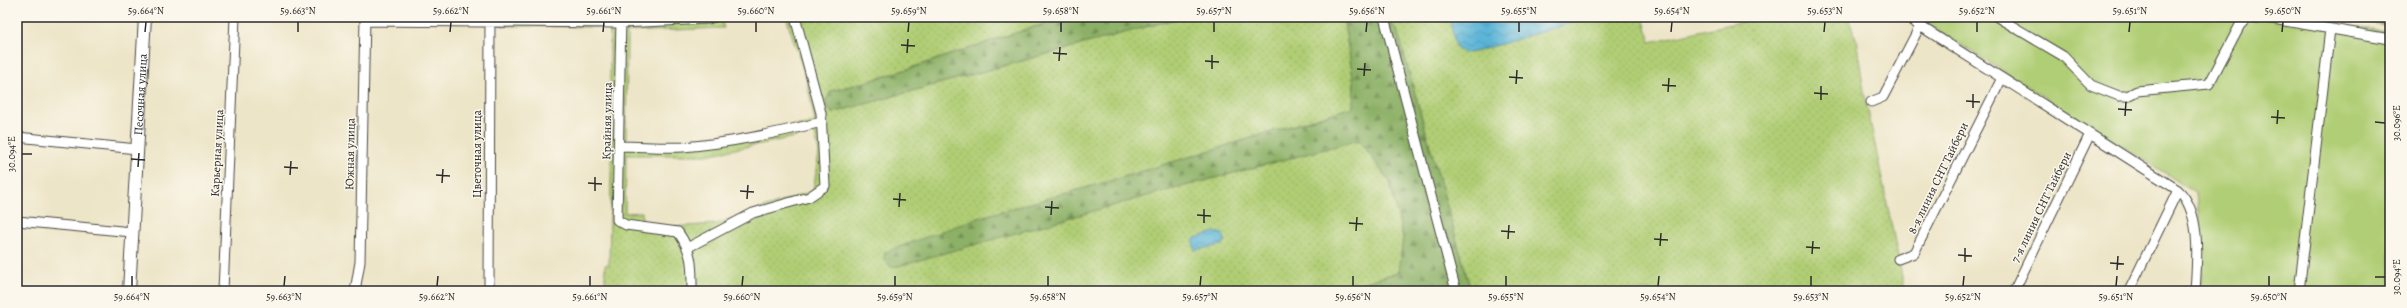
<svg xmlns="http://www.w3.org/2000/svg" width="2407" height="308" font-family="Alegreya,serif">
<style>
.grass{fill:url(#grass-dots);stroke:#6e7c50;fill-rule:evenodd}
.forest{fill:url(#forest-firs);stroke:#5c6e48}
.garden{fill:#b0ce74;stroke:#6e7c50}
.water{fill:url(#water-waves);stroke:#427081}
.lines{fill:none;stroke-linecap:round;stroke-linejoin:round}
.street-casing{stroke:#484742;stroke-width:11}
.secondary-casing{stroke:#484742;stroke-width:14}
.street{stroke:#fff;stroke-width:9}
.secondary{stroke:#fff;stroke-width:12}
.ticks{fill:none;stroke:#2b2b2b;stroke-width:1.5}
.labels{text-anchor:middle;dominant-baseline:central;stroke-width:3;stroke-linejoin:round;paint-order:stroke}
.street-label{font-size:12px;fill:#2b2b2b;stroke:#fbf7ec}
.neatline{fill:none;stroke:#2b2b2b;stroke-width:1.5}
.ticks-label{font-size:10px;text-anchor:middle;fill:#2b2b2b}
</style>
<defs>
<pattern id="grass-dots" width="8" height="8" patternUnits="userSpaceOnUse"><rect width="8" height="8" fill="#b0ce74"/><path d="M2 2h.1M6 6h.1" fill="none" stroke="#98b165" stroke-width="1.8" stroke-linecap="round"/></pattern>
<pattern id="forest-firs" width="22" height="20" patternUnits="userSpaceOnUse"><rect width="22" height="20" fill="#8cb166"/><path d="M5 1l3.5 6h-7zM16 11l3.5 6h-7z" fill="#739054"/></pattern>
<pattern id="water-waves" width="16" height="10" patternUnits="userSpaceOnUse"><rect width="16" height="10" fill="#59b4d7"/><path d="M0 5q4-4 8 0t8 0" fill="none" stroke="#4a93af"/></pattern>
</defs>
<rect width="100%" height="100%" fill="#fbf7ec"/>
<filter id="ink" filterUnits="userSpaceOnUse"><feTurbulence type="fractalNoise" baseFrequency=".025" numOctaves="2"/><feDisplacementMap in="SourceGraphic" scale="8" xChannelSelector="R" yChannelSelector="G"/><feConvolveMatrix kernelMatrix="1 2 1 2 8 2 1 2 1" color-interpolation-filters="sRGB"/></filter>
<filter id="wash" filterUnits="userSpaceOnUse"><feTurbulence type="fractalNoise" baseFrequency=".012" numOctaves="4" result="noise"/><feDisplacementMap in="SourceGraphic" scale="16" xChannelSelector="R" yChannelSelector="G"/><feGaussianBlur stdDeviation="0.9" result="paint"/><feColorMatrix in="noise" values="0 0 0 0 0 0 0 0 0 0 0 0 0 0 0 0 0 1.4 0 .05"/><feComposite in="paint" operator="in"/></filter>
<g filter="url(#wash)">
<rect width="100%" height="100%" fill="#ede5c7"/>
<path class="grass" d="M501 17H727L721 19 724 28 627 32 626 144 703 145 815 122 807 81 786 17H1070C989 38 912 72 831 91L832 113 1182 17H1343L1354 83 1353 107 1110 181 981 217 1158 193 1359 140 1390 182 1403 238 1399 272 1336 291H605V265L609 264 613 90 610 89V27L502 26ZM815 133 819 153 813 191 716 224 642 229V212L625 213 626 155H706Z
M1384 17H1449L1474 52 1581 20 1583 17H1643L1650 42 1762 17H1848L1856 38 1864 91 1905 291H1471L1397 30Z"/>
<path class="forest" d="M1070 17H1182L832 113 825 103 831 91C912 72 989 38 1070 17Z
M1343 17H1384L1397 30 1471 291H1336L1399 272 1403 238 1390 182 1359 140 1158 193 899 266 891 267 884 260 885 252 981 217 1110 181 1353 107 1354 83Z
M2301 17H2390V25Z"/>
<path class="garden" d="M1916 17H2256L2390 31V291H2200L2203 252 2196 194 2161 170Z"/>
<path class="water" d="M1449 17H1583L1581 20 1474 52 1464 53 1456 48Z
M1215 232 1223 234 1225 242 1222 245 1195 250 1193 242 1195 238Z"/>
</g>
<g filter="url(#ink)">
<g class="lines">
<g class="street-casing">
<path id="street" d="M621 17 617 220 626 225 678 232C693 253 692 266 692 291
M1384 17 1456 291
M1906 17 2178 190C2202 212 2197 261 2195 291
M1997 17 2063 56 2091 85 2119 96H2127L2137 91 2209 84 2240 25 2248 17 2273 19 2390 39
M365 21 621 23 708 19 714 17
M1871 102 1883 97 1920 26
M17 137 137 149
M619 146C640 146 662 148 683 147 731 143 776 133 822 122
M17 221 132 232
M687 248 753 213 809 197 825 186 821 113 795 17
M1898 259 1914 253 2002 78
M223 291 235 17
M355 291 360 262 365 17
M489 291 490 17
M2014 291 2090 134
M2129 291 2178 190
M2299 291 2330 29"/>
</g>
<g class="secondary-casing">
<g id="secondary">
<path id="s1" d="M129 291 145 17"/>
</g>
</g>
<use href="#street" class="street"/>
<use href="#secondary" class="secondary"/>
</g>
</g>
<path class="ticks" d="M145 32 146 22M298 32V22M450 32 451 22M603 32 604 22M756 32V22M908 32 909 22M1061 32V22M1214 32V22M1366 32 1367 22M1519 32V22M1671 32 1672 22M1824 32 1825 22M1977 32V22M2129 32 2130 22M2282 32 2283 22M901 45 915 46M907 53 908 39M1053 53 1067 54M1059 61 1060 47M1205 61 1219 62M1212 69V55M1357 69 1371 70M1364 76 1365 63M1509 77 1523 78M1516 84 1517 70M1662 85 1676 86M1668 92 1669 78M1814 93 1828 94M1821 100V86M1966 101 1980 102M1973 108V94M2118 109 2132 110M2125 116 2126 102M2271 117 2285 118M2375 122 2385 123M2277 124 2278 110M22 154H32M131 159 145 160M138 167 139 153M284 167 298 168M290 175 291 161M436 175 450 176M442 183 443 169M588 183 602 184M595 191V177M740 191 754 192M747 199 748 185M893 199 906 200M899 207 900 193M1045 207 1059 208M1051 215 1052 201M1197 215 1211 216M1204 223V209M1349 223 1363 224M1356 231 1357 217M1501 231 1515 232M1508 239 1509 225M1654 239 1668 240M1660 246 1661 233M1806 247 1820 248M1812 254 1813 241M1958 255 1972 256M1965 262V248M2110 263 2124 264M2117 270 2118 256M2375 277H2385M132 286V276M284 286 285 276M437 286 438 276M590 286V276M742 286 743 276M895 286V276M1048 286V276M1200 286 1201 276M1353 286V276M1506 286V276M1658 286 1659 276M1811 286V276M1963 286 1964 276M2116 286 2117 276M2269 286V276"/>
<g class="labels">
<g class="street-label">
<text stroke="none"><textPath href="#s1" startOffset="197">Песочная улица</textPath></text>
<text transform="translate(607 121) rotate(-89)">Крайняя улица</text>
<text transform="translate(217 153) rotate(-87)">Карьерная улица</text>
<text transform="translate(350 154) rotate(-89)">Южная улица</text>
<text transform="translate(477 154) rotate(-90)">Цветочная улица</text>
<text transform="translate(1938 178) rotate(-64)">8-я линия СНТ Тайбери</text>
<text transform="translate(2041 207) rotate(-64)">7-я линия СНТ Тайбери</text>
</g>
</g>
<rect width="2407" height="308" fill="none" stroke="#fbf7ec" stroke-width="44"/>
<rect x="22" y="22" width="2363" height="264" class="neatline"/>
<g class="ticks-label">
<text x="146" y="14">59.664°N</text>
<text x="298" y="14">59.663°N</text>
<text x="451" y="14">59.662°N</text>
<text x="604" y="14">59.661°N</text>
<text x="756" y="14">59.660°N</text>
<text x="909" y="14">59.659°N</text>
<text x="1061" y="14">59.658°N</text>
<text x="1214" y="14">59.657°N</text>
<text x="1367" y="14">59.656°N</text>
<text x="1519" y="14">59.655°N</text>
<text x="1672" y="14">59.654°N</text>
<text x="1825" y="14">59.653°N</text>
<text x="1977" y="14">59.652°N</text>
<text x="2130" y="14">59.651°N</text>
<text x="2283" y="14">59.650°N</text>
<text transform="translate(2396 123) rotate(-90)" y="4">30.096°E</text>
<text transform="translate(11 154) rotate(-90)" y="4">30.094°E</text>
<text transform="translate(2396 277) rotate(-90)" y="4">30.094°E</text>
<text x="132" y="300">59.664°N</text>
<text x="284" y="300">59.663°N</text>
<text x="437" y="300">59.662°N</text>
<text x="590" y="300">59.661°N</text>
<text x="742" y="300">59.660°N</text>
<text x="895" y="300">59.659°N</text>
<text x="1048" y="300">59.658°N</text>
<text x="1200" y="300">59.657°N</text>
<text x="1353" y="300">59.656°N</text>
<text x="1506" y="300">59.655°N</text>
<text x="1658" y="300">59.654°N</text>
<text x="1811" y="300">59.653°N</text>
<text x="1963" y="300">59.652°N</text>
<text x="2116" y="300">59.651°N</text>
<text x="2269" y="300">59.650°N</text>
</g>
</svg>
